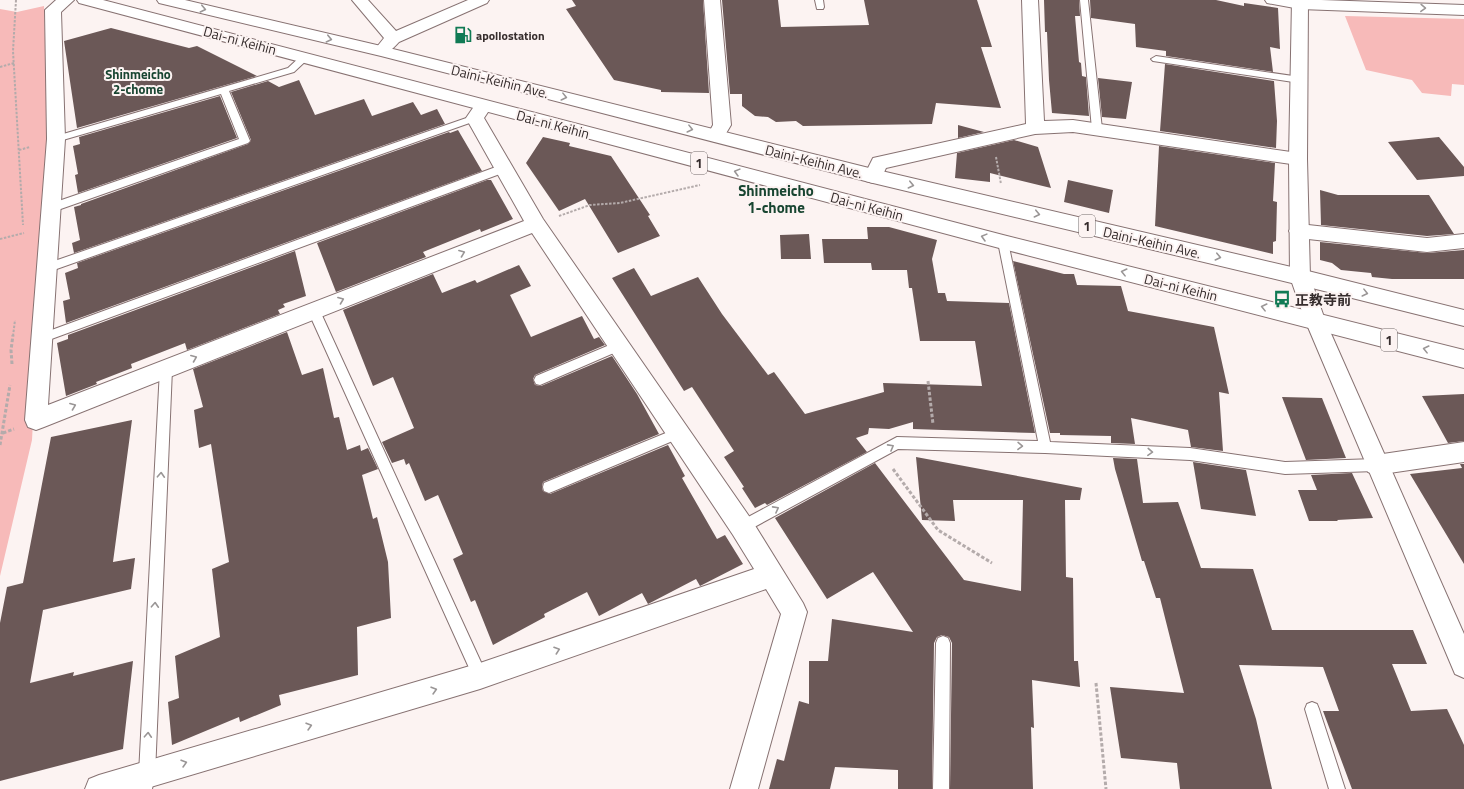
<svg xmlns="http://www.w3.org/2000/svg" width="1464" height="789" font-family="'Titillium Web','Noto Sans JP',sans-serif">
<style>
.green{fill:#f7bab9}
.building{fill:#6b5857}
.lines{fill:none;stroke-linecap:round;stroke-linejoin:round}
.lane-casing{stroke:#877272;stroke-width:2}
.street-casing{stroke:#877272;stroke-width:2}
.secondary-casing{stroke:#877272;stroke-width:2}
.highway-casing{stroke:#877272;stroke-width:2}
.path-far1{stroke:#b4abab;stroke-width:2;stroke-dasharray:2.5 1.5;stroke-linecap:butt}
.path{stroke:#b4abab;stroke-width:3;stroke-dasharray:3.5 2;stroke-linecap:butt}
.lane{fill:#fff;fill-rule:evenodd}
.street{fill:#fff;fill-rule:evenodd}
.secondary{fill:#fff;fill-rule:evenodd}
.highway{fill:#fff;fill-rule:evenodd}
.oneway{stroke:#9a9696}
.labels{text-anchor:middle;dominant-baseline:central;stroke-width:4;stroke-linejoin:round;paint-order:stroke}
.far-poi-label{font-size:12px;font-weight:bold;fill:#362d2d;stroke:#fcf3f2;text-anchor:start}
.far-neighbourhood-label{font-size:13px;font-weight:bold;fill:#184531;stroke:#fcf3f2}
.shield{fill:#fcf3f2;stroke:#716868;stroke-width:1}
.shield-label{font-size:13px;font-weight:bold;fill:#362d2d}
.street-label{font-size:14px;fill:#362d2d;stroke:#fcf3f2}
.poi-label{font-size:14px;font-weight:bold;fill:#362d2d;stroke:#fcf3f2;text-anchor:start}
.neighbourhood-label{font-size:15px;font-weight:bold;fill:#184531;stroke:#fcf3f2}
</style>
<rect width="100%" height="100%" fill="#fcf3f2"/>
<path class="green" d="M44 6 48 138 32 440 0 576V9L17 12Z
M1345 16 1464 19V85L1452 84 1451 96 1422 93 1412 80 1366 70Z"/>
<path class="building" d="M572 0H703L709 93 661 92V90L614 80 566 9 576 6Z
M722 0H778L781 27 869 25 864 0H977L992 47H981L1001 108 936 103 932 124 803 126 796 121 776 122 768 117 755 116 742 106V94H730Z
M1044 0H1079L1080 16H1075L1079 62 1081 63 1082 76 1086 77 1089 116 1052 113 1049 80 1047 32H1045Z
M1090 0H1216L1244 6V3L1278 8 1280 49 1270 47 1273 72 1166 56V51L1136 47 1135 24 1091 18Z
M111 28 189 48 197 46 257 76 77 128 64 41Z
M1165 64 1274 81 1277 121 1276 148 1160 131Z
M1098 78 1132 82 1126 119 1102 117Z
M299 80 315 115 364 99 372 116 413 102 421 115 437 109 445 124 74 253 72 243 80 240 74 207 81 205V204L248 144 251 140 231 92 268 81 279 87Z
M220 96 237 138 78 193 75 175 78 174 73 146 80 144 79 137Z
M958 125 984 132 958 138Z
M458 130 482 171 66 323 63 301 70 299 65 273 78 268 77 263 449 132 450 133Z
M543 137 570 143 569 146 611 156 650 215 648 216 660 236 618 253 585 199 559 211 526 163Z
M1439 137 1464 167V176L1417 180 1388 142Z
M1014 140 1038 147 1051 188 990 173V182L955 178 957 153Z
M1159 146 1275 163 1273 201 1277 202 1276 241 1273 242V254L1155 226Z
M487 180H491L513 219 481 232 480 229 423 252 426 257 336 292 317 243Z
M1068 180 1113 190 1109 213 1064 202Z
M1320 190 1338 195H1429L1454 234 1427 236 1321 225Z
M867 227H889L937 240 932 259 938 293H945L947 301 1009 303 1035 433 913 429V422L889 429 869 428 868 434 856 438 867 452 767 505 765 503 755 508 742 488 744 487 724 457 734 451 692 387 684 391 612 278 634 268 651 296 698 277 722 314 768 375 774 372 805 414 884 392 883 383 982 386 975 341H920L912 288H909L907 270H872L871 263H824L822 239H868Z
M809 234 811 259H781L780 235Z
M1320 242 1427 253 1464 250V279H1392L1372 277 1371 273 1341 270 1332 263 1320 260Z
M295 251 306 296 283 304 285 307 278 310 280 314 187 350 185 343 131 364 132 368 96 382 97 384 66 396 57 343 68 339V335Z
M1013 261 1064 274H1074L1077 285 1121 286 1128 311 1214 327 1229 394 1219 392 1223 451 1191 447 1188 430 1131 418 1135 444 1111 443V436L1060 435V433H1050Z
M519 265 531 286 510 295 531 337 582 316 594 339 599 337 605 345 535 375 533 379 535 385 541 386 612 356 637 394 659 434 543 482 542 487 543 491 550 494 668 445 685 476 682 478 717 539 725 535 743 564 700 586 696 579 648 604 642 593 599 616 587 592 544 614 545 617 493 645 475 600 471 602 453 559 463 554 438 495 425 501 409 463 406 465 404 459 392 463 382 442 414 428 393 377 373 386 343 310 433 274 442 293 475 280 477 283Z
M287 332 302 375 323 368 334 418 339 417 347 450 360 445 361 451 368 448 378 469 362 475 373 519 377 517 388 562 391 618 357 627 358 675 279 695 281 705 240 722 239 717 172 745 168 702 179 698 175 656 220 637 212 569 229 562 211 444 199 448 194 410 203 407 193 369Z
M1464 394V441L1448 443 1422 396Z
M1282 397 1322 398 1346 458 1306 460Z
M132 420 113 562 135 558 131 589 43 610 30 683 74 672 73 676 133 661 123 749 0 781V623L7 587 23 583 51 437Z
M916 457 1082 488 1080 500H1065L1066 577 1073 578 1074 661H1078L1080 687 1032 680 1034 728 1031 727 1033 789H950L952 643 949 637 942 635 937 637 934 643 932 789H898V770L835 767 830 789H769L777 759 784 761 799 701 809 704V661H828L832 619 913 632 873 572 827 599 775 518 875 463 964 580 1021 591 1023 500H953L955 521 922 520Z
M1113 458 1137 459 1143 503 1178 502 1201 568 1253 569 1272 630H1413L1427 664H1392L1411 711 1447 709 1464 745V789H1352L1323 711H1339L1323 667 1239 665 1256 719 1272 789H1180L1177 763 1121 758 1110 687 1184 693 1160 598H1156L1144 561H1142L1115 469Z
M1193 462 1246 470 1256 516 1201 509Z
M1460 464H1464V564L1410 474 1462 468Z
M1352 473 1373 518 1337 520 1338 521H1309L1298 490H1317L1311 475Z"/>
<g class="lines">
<g class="lane-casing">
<path id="lane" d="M815 0H823L824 7 823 9H817Z
M1080 0H1088L1102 129 1097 132 1092 129Z
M305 54 310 57 294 72 229 91 250 141 248 143 55 211H47L46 208 47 205 239 139 221 94 56 142 53 141 51 139 53 137 288 68 302 55Z
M1156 56 1300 77 1305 80 1300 83 1153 61 1151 59Z
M475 115 478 116 480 118 478 120 51 271 47 272 43 271 42 268 43 265Z
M504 164 508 165 509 168 508 171 46 341 42 343 38 341 36 338 38 335Z
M1003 238 1007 239 1008 242 1050 442 1190 448 1285 462 1376 459 1380 461 1382 465 1380 469 1376 471 1285 474 1190 460 1045 453 898 449 747 531 742 533 737 531 735 527 737 523 897 437 1038 441 998 242 999 239Z
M314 306 318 308 320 311 485 671 487 676 485 681 480 683 475 681 308 311 310 308Z
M619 341 623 343 625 346 623 349 540 385 536 384 534 380 536 376Z
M166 364 170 365 172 369 155 774 152 789H136L139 774 160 369 162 365Z
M678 428 682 429 684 433 682 437 554 491 549 493 544 491 543 487 544 483Z
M943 636 948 638 950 643 949 789H933L936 643 938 638Z
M1312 702 1317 704 1319 709 1345 789H1329L1305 709 1307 704Z"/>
</g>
<g class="street-casing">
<path id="street" d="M56 0H74L61 12 65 139 48 405 524 221 466 118 477 102 483 100 489 102 492 106 484 118 543 219 751 519 803 603 807 612 758 789H730L781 614 766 589 480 689 144 789H85L89 779 99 775 480 663 754 569 733 535 532 233 44 427 36 430 28 427 25 420 47 139 45 10Z
M352 0H368L396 31 468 0H489L487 3 399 42C392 49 389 54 378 52L376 48 384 38Z
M704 0H720L731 125 722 140 716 142 710 140 707 136 713 125Z
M1022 0H1038L1044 121 1073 120 1298 153 1304 154 1307 159 1304 164 1298 165 1073 132 1035 134 886 168 880 181 873 183 866 181 864 176 873 158 1026 124Z
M1265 0H1321L1464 5V15L1300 9 1267 3Z
M1299 224 1427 238 1464 234V248L1427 252 1299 238 1292 236 1289 231 1292 226Z
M1464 442V462L1376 475 1368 472 1364 465 1368 458 1376 455Z"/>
</g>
<g class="secondary-casing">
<path id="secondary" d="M1292 0H1308L1307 159 1310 277 1325 320 1464 634V678L1455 674 1305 320 1290 277 1289 159Z"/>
</g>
<g class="highway-casing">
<path id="highway" d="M77 0H103L1003 235 1464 350V368L1003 249 79 3Z
M157 0H185L381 46 873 169 1300 269 1464 310V326L1300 285 873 183 381 56 159 3Z"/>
</g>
<path class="path-far1" d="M16 0 13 51 23 225
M0 67 14 63
M19 150 30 147
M996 157 1001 184
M559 216 590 205 620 203 700 185
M0 239 24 233
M13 336 15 320"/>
<path class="path" d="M12 364 11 350 13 335
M928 381 933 424
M3 433 14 429
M0 445 10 385
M893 469 938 530 992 563
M1096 683 1106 789"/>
<use href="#lane" class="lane"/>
<use href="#street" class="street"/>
<use href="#secondary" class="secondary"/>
<use href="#highway" class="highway"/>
</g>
<defs><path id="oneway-chevron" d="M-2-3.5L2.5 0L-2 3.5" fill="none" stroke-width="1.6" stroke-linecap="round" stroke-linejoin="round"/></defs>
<g class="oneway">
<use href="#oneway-chevron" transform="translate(1423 8) rotate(2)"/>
<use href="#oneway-chevron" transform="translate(203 9) rotate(13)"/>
<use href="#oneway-chevron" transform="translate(329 39) rotate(13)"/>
<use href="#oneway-chevron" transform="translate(564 97) rotate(14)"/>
<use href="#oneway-chevron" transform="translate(690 129) rotate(14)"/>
<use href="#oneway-chevron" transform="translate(737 172) rotate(-165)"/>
<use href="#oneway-chevron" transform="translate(911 185) rotate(13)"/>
<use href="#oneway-chevron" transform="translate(1037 214) rotate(13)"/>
<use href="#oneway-chevron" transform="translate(984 237) rotate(-165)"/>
<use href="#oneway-chevron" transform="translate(462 253) rotate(-21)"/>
<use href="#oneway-chevron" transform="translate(1218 257) rotate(13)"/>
<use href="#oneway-chevron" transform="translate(1124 272) rotate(-166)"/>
<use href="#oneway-chevron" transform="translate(1365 293) rotate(14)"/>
<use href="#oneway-chevron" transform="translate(341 300) rotate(-21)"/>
<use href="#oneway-chevron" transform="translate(1264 307) rotate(-166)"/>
<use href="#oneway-chevron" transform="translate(1426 349) rotate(-166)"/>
<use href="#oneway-chevron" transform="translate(194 358) rotate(-22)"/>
<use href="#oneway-chevron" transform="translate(73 406) rotate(-21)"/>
<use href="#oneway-chevron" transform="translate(1020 446) rotate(1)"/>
<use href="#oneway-chevron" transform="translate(891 447) rotate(-29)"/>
<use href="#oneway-chevron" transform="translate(1150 452) rotate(3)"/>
<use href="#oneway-chevron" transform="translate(161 475) rotate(-87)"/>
<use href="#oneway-chevron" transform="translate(776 509) rotate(-28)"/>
<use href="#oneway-chevron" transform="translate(155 605) rotate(-87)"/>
<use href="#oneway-chevron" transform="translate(557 650) rotate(-19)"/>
<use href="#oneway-chevron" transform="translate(434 690) rotate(-16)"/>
<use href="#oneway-chevron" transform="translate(309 726) rotate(-16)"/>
<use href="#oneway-chevron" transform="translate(148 735) rotate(-87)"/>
<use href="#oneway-chevron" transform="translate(184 763) rotate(-16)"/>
</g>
<defs>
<g id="fuel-bare" transform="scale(1.38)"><path d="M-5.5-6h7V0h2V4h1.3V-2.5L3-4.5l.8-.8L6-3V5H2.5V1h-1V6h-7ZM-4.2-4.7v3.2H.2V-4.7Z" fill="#107a54" stroke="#fcf3f2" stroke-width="2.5" paint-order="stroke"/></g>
<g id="bus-bare" transform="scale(1.38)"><path d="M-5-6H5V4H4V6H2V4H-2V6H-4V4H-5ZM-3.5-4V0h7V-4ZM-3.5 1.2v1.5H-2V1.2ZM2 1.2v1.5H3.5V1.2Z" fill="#107a54" stroke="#fcf3f2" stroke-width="2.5" paint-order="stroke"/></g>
</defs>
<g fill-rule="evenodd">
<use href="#fuel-bare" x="463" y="35"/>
<use href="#bus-bare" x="1282" y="299"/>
</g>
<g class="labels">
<g class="far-poi-label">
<text x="476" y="35">apollostation</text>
</g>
<g class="far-neighbourhood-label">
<text x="138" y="74">Shinmeicho<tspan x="138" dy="15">2-chome</tspan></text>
</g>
<g class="shield">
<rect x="691" y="152" width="16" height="22" rx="3"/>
<rect x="1079" y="215" width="16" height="22" rx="3"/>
<rect x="1381" y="329" width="16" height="22" rx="3"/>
</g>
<g class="shield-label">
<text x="699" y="163">1</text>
<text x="1087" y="226">1</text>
<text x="1389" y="340">1</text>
</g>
<g class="street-label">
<text transform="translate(240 40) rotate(15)">Dai-ni Keihin</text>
<text transform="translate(500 81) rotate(14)">Daini-Keihin Ave.</text>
<text transform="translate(553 124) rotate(15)">Dai-ni Keihin</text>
<text transform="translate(814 161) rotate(14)">Daini-Keihin Ave.</text>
<text transform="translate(867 206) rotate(15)">Dai-ni Keihin</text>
<text transform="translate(1152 242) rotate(13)">Daini-Keihin Ave.</text>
<text transform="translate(1181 287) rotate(14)">Dai-ni Keihin</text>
</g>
<g class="poi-label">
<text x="1295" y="299">正教寺前</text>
</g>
<g class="neighbourhood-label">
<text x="776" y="190">Shinmeicho<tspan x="776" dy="17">1-chome</tspan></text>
</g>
</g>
</svg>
